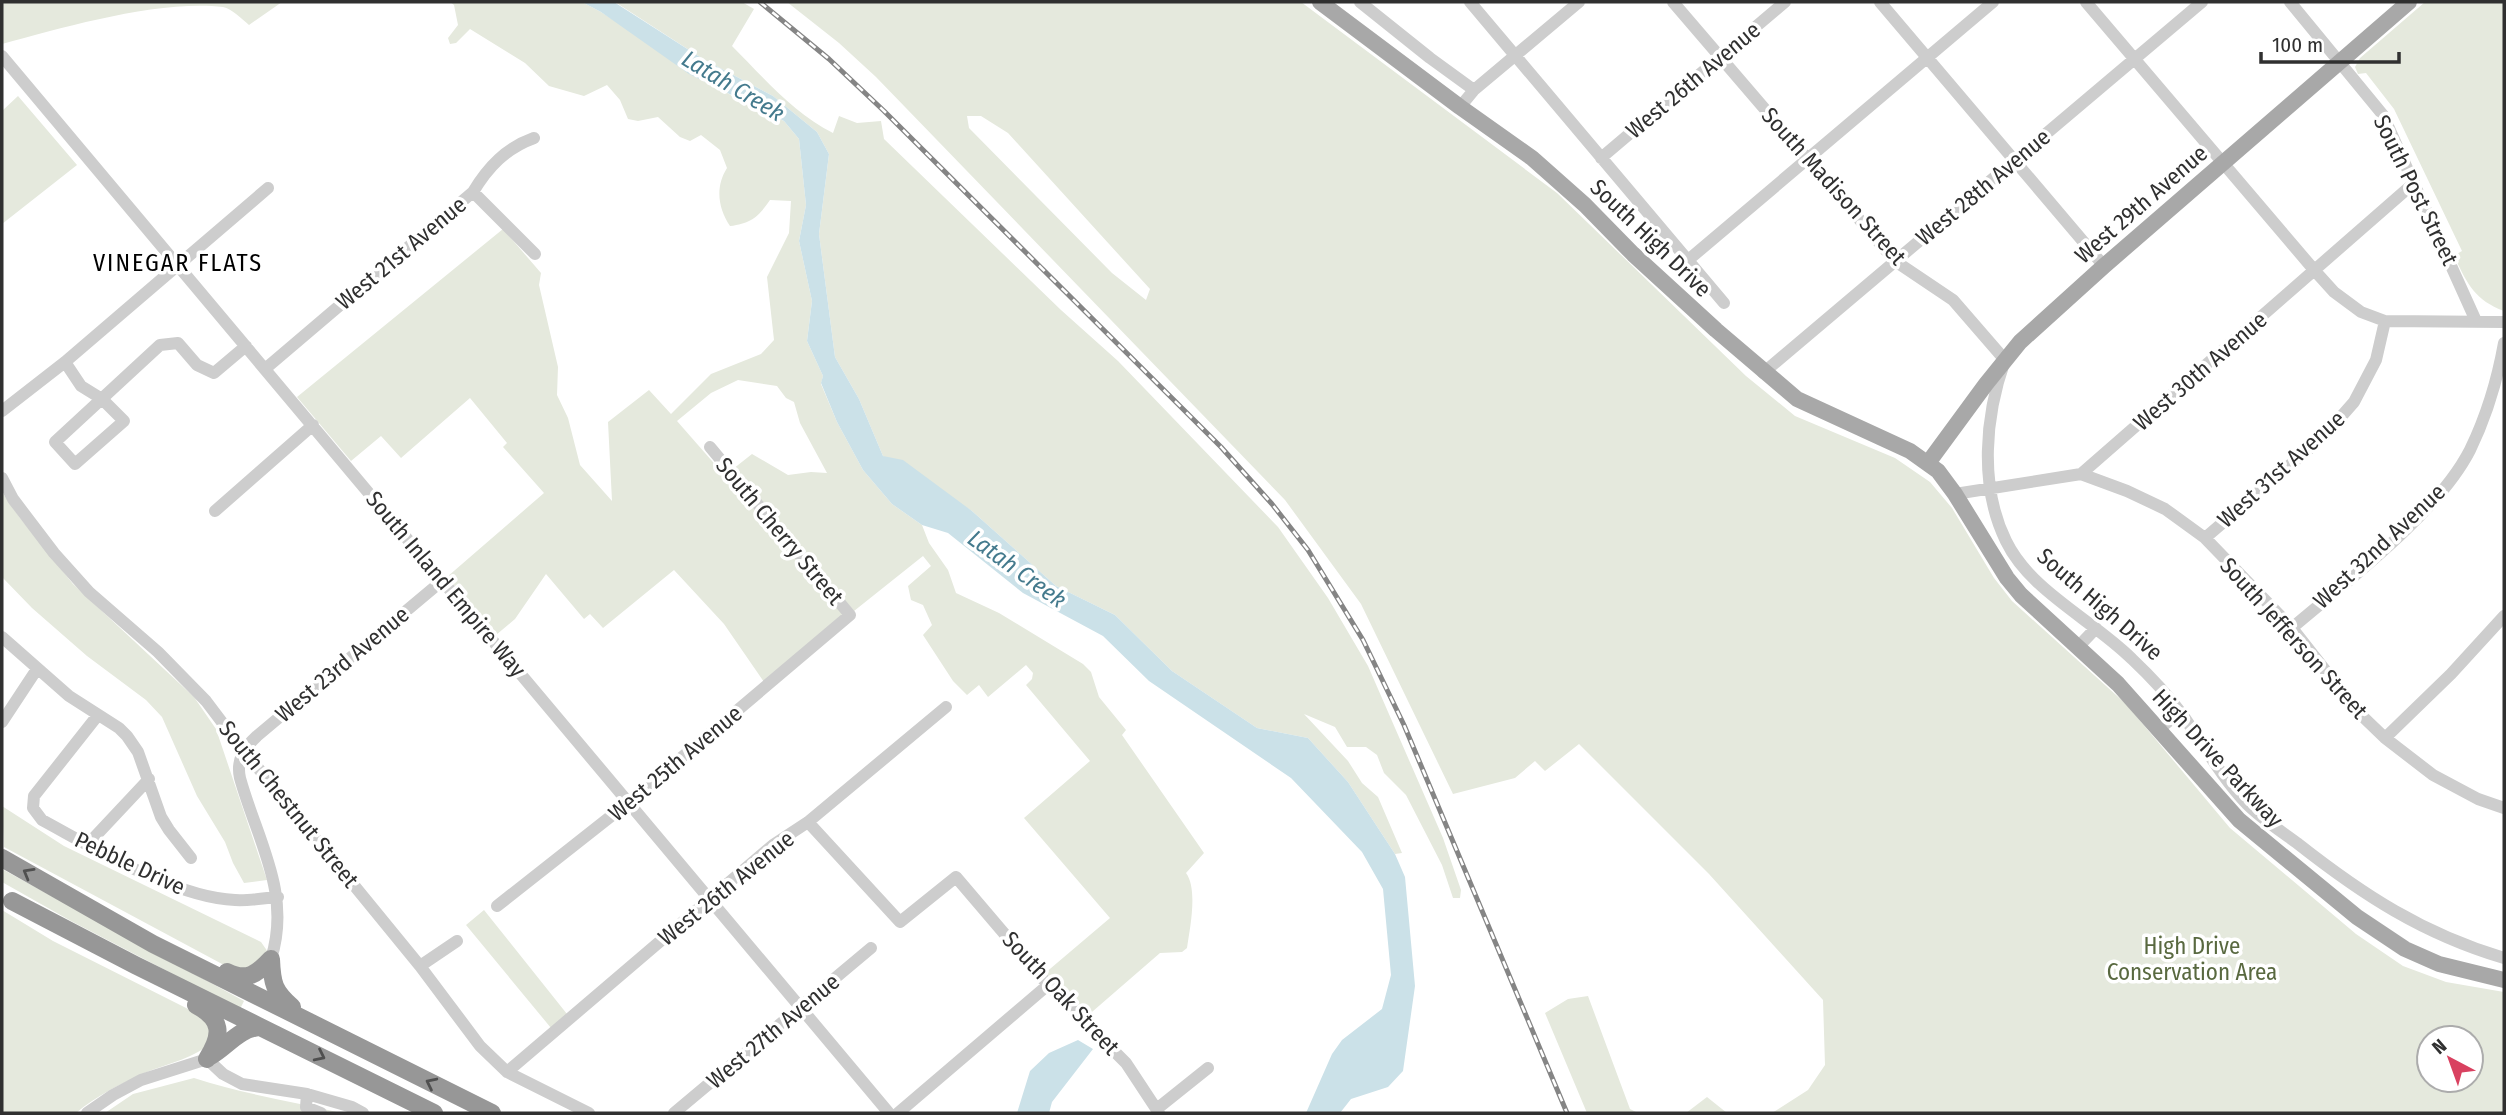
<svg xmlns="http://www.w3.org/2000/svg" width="2506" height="1115" font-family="'Fira Sans Condensed',sans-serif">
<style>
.green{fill:#e5e9dd;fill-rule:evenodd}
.water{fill:#cbe1e8}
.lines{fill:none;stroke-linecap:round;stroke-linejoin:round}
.minor{stroke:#cdcdcd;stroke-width:12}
.major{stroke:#a8a8a8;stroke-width:16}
.highway{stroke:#979797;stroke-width:18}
.rail-casing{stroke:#858585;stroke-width:5}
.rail{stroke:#fff;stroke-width:2.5;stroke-dasharray:8;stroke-linecap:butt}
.oneway{stroke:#4f4f4f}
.labels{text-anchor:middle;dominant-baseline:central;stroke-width:7;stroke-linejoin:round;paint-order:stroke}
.street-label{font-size:23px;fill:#303030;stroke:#fff}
.park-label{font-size:23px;fill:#596940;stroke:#fff}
.water-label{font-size:24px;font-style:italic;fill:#447a8d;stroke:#fff}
.neighbourhood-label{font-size:24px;letter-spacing:2px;fill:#000;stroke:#fff}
</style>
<rect width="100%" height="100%" fill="#fff"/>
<path class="green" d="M2 2H282L249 25C242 19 232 9 223 7 157 0 66 27 2 44Z
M450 2H582L601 12 740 101 784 121 799 139 806 205 799 241 812 301 807 341 823 376 821 384 837 422 863 470 892 504 922 525 929 543 948 570 956 593 999 613 1083 664 1091 672 1099 697 1126 730 1122 735 1204 853 1186 873C1198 889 1190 928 1187 948L1182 952 1160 953 1085 1018 1044 974 1110 918 1024 818 1090 761 1026 685 1032 679 1033 673 1026 665 988 697 979 685 967 695 953 681 923 635 932 625 923 605 911 600 908 586 931 566 923 556 854 611 733 469 752 454 788 475 811 472 827 473 800 423 794 402 786 398 777 386 738 380 711 393 677 421 838 605 842 614 841 620 764 682 724 624 674 570 603 628 590 614 584 619 546 574 515 619 496 635 447 577 544 493 503 447 507 443 470 398 401 458 381 436 351 461 297 397 503 229 541 273 539 285 558 367 557 395 568 418 580 465 612 501 608 422 649 390 671 414 711 374 761 354 774 340 767 277 789 233 791 201 770 200C758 217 752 223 730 226 718 208 715 187 727 168L720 150 701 135 690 141 680 137 658 117 638 121 628 119 620 100 607 85 584 96 549 86 525 63 470 29 456 43 450 44 448 38 458 25 454 5Z
M615 2H742L754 9 732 46C762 76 794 114 833 133L839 116 857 123 881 121 884 139 1061 310 1118 361 1278 527 1328 598 1368 666 1443 838 1461 890 1460 898H1453L1442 865 1406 795 1384 773 1377 755 1366 747H1347L1335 727 1304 714 1348 761 1362 783 1378 797 1402 853 1395 854 1348 782 1308 738 1257 728 1172 671 1115 615 1056 586 972 511 883 456 859 399 835 357 819 234 829 154 817 132 773 96 703 59Z
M787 2H1301L1557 193 1746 376 1795 416 1895 458 1930 482 1952 508 1994 578 2012 601 2126 704 2230 828 2356 934 2403 966 2446 982 2504 992V1113H1772L1808 1090 1825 1065 1823 1000 1709 874 1579 744 1545 771 1535 761 1515 778 1453 794 1361 604 1285 500 876 77 839 43ZM967 116H981L1008 133 1150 289 1146 300 1112 273 969 128ZM2429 1038H2471V1080H2429Z
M2425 2H2504V311C2475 300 2468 285 2455 258V255L2462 251 2394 109 2366 73 2358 74 2355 67 2360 58Z
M18 96 77 165 2 224V111Z
M2 492 20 518 73 584 194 697 216 729 267 880 244 883 233 863 225 842 197 796 162 717 146 700 87 656 32 608 2 577Z
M2 806 64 846 261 942 268 952 263 960 237 972 4 847Z
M2 869 244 1001 240 1009 71 921 2 882Z
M2 910 53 941 202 1016 212 1028V1042C194 1058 170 1063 147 1072 122 1083 96 1096 76 1113H2Z
M484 910 567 1014 551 1028 466 925Z
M1588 996 1630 1109 1638 1113H1587L1545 1013 1568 999Z
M194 1078C242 1094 292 1101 341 1113H105L133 1094Z
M1707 1097 1727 1113H1686Z"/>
<path class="water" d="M582 2H614L703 59 773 96 817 132 829 154 819 234 835 357 859 399 883 456 903 460 972 511 1056 586 1115 615 1172 671 1257 728 1308 738 1348 782 1395 854 1405 877 1415 986 1403 1071 1388 1087 1351 1099 1340 1113H1306L1332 1054 1342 1040 1382 1009 1391 975 1383 889 1362 852 1291 778 1149 681 1103 636 1023 593 948 533 922 525 892 504 863 470 837 422 821 383 823 376 807 341 812 301 799 241 806 205 799 139 784 121 689 74 601 12Z
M1078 1040 1093 1049 1052 1102 1049 1113H1017L1030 1071 1049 1053Z"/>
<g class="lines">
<path class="minor" d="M1360 2 1430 58 1474 90
M1470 2 1724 303
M1673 2 1895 261 1953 300 2005 360C1985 416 1979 486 2006 541 2030 591 2093 620 2132 659 2150 676 2167 694 2182 714 2203 744 2222 778 2247 804 2262 819 2281 831 2297 843 2363 895 2423 934 2504 958
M1880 2 2104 266
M2086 2 2315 271 2334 292 2361 312 2385 321 2504 322
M2290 2 2383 115 2476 321
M2 56 889 1113
M1460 107 1474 90 1579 2
M1601 158 1785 2
M473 192 535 254
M1687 261 1993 2
M65 362 81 386 102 399 124 421 75 464 55 442 160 345 178 343 197 365 214 373 246 346
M265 369 473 192C488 167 506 148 534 138
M1763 373 2202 2
M2 411 65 362 268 188
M2081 474 2127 491 2165 509 2205 538 2292 628 2358 712 2385 738 2433 775 2478 799 2504 808
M2 478 13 499 54 553 89 592 158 652 206 701 240 746 420 966 480 1046 507 1072 589 1113
M1955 494 2081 474 2414 183
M215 511 313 425
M2205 538 2325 435 2354 402 2376 360 2385 321
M2292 628C2346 582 2438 513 2470 450 2487 415 2497 382 2504 343
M2 637 69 696 119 728 127 736 138 752 161 817 169 830 191 858
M2078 647 2096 628
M98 715 34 796 33 808 42 820C94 848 176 898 235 900 249 901 263 898 278 897
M2 722 37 669
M2159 729 2180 712
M2385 738 2451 674 2504 616
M808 822 900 922 956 877 1048 985 1126 1063 1159 1113
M88 844 149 779
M497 906 629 802 850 615 710 447
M271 959C292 893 257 840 240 778 236 760 244 748 257 736L443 580
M420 966 457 941
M507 1072 773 845 808 822 946 707
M307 1094 306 1107 321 1113
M1158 1108 1208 1068
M87 1113 113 1095 141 1080 207 1059 223 1074 242 1084 307 1094 352 1107 363 1113
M674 1113 871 948
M898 1113 1048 985"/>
<path class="major" d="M1320 2 1460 107 1532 158 1585 205 1633 254 1716 330 1797 399 1910 451 1938 471 1955 494 2007 578 2021 595 2118 684 2239 820 2357 917 2405 949 2439 964 2504 980
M1928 463 1986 384 2020 342 2104 266 2409 2"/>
<path class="highway" d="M2 858 153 944 492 1113
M12 901 135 965 434 1113
M271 959C272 984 274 991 292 1007
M227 972C247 982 257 974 271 959
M196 1005C222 1019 223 1034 207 1059
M209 1057C227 1047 238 1029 259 1027"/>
<g class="rail-casing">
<path id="rail" d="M760 2 829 59 884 111 1221 447 1272 504 1308 550 1363 640 1404 725 1567 1113"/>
</g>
<use href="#rail" class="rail"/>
</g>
<defs><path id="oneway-chevron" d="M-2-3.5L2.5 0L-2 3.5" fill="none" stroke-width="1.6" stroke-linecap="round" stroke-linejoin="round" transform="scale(1.75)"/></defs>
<g class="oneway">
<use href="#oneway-chevron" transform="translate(28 873) rotate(-150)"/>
<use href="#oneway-chevron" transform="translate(320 1056) rotate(26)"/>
<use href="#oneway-chevron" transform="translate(431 1083) rotate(-154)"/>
</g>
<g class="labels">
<g class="street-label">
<text transform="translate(1693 80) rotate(-40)">West 26th Avenue</text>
<text transform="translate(1834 186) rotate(48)">South Madison Street</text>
<text transform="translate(1983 187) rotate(-40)">West 28th Avenue</text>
<text transform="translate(2416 190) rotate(64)">South Post Street</text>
<text transform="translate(2141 204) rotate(-41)">West 29th Avenue</text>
<text transform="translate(1651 238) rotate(44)">South High Drive</text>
<text transform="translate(401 253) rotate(-40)">West 21st Avenue</text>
<text transform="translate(2200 371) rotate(-41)">West 30th Avenue</text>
<text transform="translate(2281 469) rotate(-42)">West 31st Avenue</text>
<text transform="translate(780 531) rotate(50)">South Cherry Street</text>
<text transform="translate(2379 546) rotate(-43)">West 32nd Avenue</text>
<text transform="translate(446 584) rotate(50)">South Inland Empire Way</text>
<text transform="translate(2100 604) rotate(41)">South High Drive</text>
<text transform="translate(2294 638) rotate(48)">South Jefferson Street</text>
<text transform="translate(342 664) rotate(-40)">West 23rd Avenue</text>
<text transform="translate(2218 758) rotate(47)">High Drive Parkway</text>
<text transform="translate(675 763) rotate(-40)">West 25th Avenue</text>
<text transform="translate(289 804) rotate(51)">South Chestnut Street</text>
<text transform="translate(130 863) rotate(25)">Pebble Drive</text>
<text transform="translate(726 888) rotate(-39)">West 26th Avenue</text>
<text transform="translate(1061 993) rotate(47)">South Oak Street</text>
<text transform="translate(773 1031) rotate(-40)">West 27th Avenue</text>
</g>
<g class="park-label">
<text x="2192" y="946">High Drive<tspan x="2192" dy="26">Conservation Area</tspan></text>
</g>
<g class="water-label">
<text transform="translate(733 86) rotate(31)">Latah Creek</text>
<text transform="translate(1017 569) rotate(36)">Latah Creek</text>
</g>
<g class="neighbourhood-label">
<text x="178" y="263">VINEGAR FLATS</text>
</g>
</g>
<rect width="2506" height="1115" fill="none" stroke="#303030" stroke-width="7"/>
<g transform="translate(2450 1059) rotate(319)"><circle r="33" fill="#ffffff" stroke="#acacac" stroke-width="2"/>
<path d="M0-5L12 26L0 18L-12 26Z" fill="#d94160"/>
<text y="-10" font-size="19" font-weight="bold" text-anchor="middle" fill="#303030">N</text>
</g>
<path d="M2261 52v10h138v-10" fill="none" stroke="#303030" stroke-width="3.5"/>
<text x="2272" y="52" font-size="21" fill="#303030" stroke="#ffffff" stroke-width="5" paint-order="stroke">100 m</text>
</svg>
